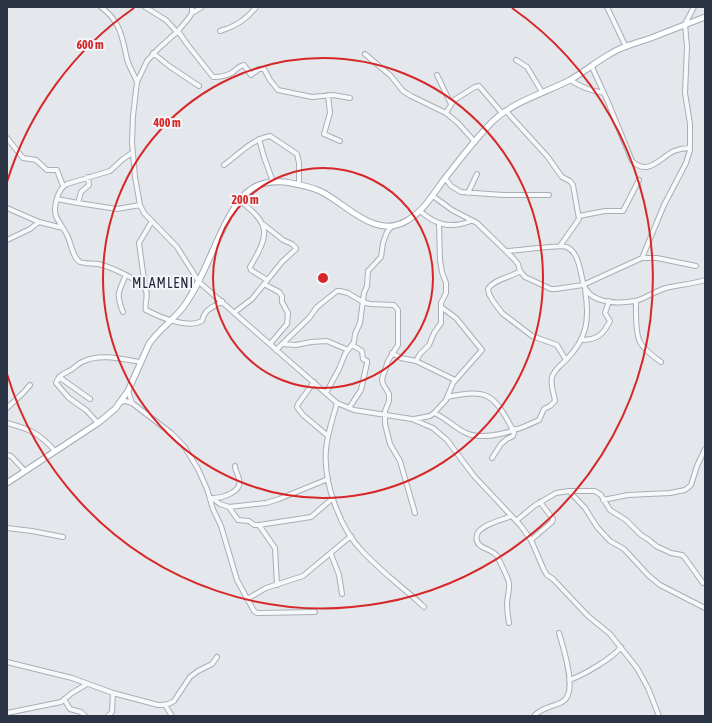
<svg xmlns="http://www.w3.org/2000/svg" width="712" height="723" font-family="'Asap Condensed',sans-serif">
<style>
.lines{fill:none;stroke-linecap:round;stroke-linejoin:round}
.minor-casing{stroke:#a9aeb7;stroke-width:6}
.major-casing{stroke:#a3abb8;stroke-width:7}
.minor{stroke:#f7f8fa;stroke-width:4}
.major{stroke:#fff;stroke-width:5}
.ring{fill:none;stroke:#d62828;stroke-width:2}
.labels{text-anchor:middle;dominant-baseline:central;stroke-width:4;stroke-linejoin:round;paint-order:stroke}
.quarter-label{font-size:14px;letter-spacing:1px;fill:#1d2536;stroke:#f4f6f9}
.centre{fill:#d62828;stroke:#f4f6f9;stroke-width:2}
.ring-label{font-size:12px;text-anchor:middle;font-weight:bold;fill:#d62828;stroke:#f4f6f9;stroke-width:4;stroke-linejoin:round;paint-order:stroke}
</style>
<rect width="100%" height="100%" fill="#e4e7ec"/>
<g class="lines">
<g class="minor-casing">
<path id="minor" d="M101 7C121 22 122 37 127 59 129 67 134 74 137 82
M145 7 166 20 177 32
M192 7V13L188 19 177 32 159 48 147 61 137 82 133 116 132 142 135 177 140 205 144 213 177 247 199 282 337 403 354 410 412 419 433 428 447 440 474 476 521 526 531 540 544 570 547 575 553 579 588 616 610 634 637 668 648 688 659 716
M607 7 626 47
M192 13 202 7
M178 31 187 44 213 77C219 77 227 76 233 72 237 69 238 66 244 65L251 75 259 69H264L270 80 278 90 312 97 333 95 350 98
M220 31C235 27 247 19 256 7
M153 53 169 66 199 86
M365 54 391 76 403 91 411 96 446 113 458 123 475 142
M516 60 527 67 542 92
M592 67 608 102 632 161C648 177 661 157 674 151 679 149 685 148 690 148
M437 75 451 104
M570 80C581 87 590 91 604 93
M328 95 330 113 324 134 340 141
M506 111 547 156 562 177 570 181 573 185 579 219 560 246
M446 113 454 100 475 87 479 86 502 113
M7 138 23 158 36 160 47 170H57L63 186
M259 139 264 157 273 182
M132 153 123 159 110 171 67 184C58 188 53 207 56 216 59 223 65 230 68 237 71 244 73 258 80 262 85 264 93 263 98 264 109 266 137 279 144 287 150 293 144 303 146 310 159 317 188 329 202 321 205 308 213 308 222 301
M224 165C238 155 252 139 270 136L297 154 299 163V185
M445 178 451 186 461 192 503 195H549
M468 193 477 174
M433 196 452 210 477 223 514 259 518 264 520 271 525 277 551 289H556L583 285 642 258H657L696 266
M57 199 78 203 81 192 89 185 88 177
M239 200C271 225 270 233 250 267L251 270 267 280
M78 203 117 209 140 205
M7 208 39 222 63 228
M420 211C436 225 450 229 471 221
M579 216 605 211H623L639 180
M439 224 440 260 442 272 446 283V293L441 303V323L434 333 429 345 420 354 416 361 455 380
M7 240 30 229 39 222
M506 251C518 251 559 244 567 247 579 253 580 271 583 282 588 304 617 304 635 301 645 299 655 291 666 288 679 285 692 284 705 280
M642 258 664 205 686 163 690 150V124L685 93 687 47 685 24 694 7
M520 271C510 278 494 279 488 289L489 294 493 301 502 313 532 336 557 345 566 360
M264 284 279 292 282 296V302L288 313 287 324 270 344
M145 287 139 243 152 221
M636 301C636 312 635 333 640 342 644 350 654 357 661 362
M123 312C116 295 118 292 126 275
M235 312 252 299 282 262 296 249V248L292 244 283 240 263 224
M581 340C597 340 603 335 610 321L605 313 609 301
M282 344 296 345 311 342 327 341 348 350
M276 350 309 318 317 307 337 291H340L348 293 363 302 370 304 394 305 398 310V345L388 361 382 379 383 384 389 394V401L385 411V424L390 444 400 461 415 513
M392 353 401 358 416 361
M59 377 90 399
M314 382 298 404 297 407 303 415 328 436
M128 391 132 403 171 433 184 446 198 469 207 489 213 509 221 526 237 580 254 611 257 613 315 612
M326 393 339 369 345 354 354 342 355 334 360 323 364 293 367 286 368 271 381 257 383 243 387 232 392 226
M447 397C488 389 493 393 513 430
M120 402 125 401 132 403
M337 403C333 418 327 434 326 450 323 482 340 529 363 552 372 561 382 571 392 579 403 589 414 597 424 607
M7 408 24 392 30 385
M349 408 361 390 367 363V361L363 359 362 351 352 345
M434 413C446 418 455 428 466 433 486 442 521 429 539 420L544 409 550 406 555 401C554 393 550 386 552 377 555 369 560 366 566 360 587 339 590 319 585 290
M414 419 430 416 434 413 446 400 453 383 482 350 456 318 441 307
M7 423C30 429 39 433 55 451
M98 423 86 410 69 398 56 383C58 376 63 374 69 371 74 369 77 364 82 362 100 353 122 359 140 362
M7 455 11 456 25 471
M492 458 501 444 507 439 513 436 515 429
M569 491 585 508 597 527 610 541 624 549 649 576 660 585 705 608
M212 498 220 504 229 507 266 503 279 499 328 479
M213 498C222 498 243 492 239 479 238 474 235 471 235 466
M603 500 628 495 670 493 685 490 691 485 697 466 705 449
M229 507 238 520 249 521 254 525H259L311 517 333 498
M516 521 534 506 556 493 569 491H595L601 495 610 510 626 520 641 535 649 540 656 546 671 553 682 555 685 558 703 583
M259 525 275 548 277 585
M7 528 32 531 63 537
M531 540 552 522 553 519 540 502
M331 554 339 575 342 594
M247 599 266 588 303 576 351 536
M509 623C508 617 507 611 507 604 507 598 510 589 509 583 508 577 500 563 498 557 493 548 473 549 477 535 479 525 503 520 511 516
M7 662 72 678 113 693 158 705C164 705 168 705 174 701L190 677 198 671 212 664 217 657
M569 680C582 676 613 658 621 647
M64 699 70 709 81 712 85 716
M165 705 172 716
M7 713 61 702 72 693 87 684
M108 716 112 712 113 693
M534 716C542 707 553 707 562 702 579 694 563 647 559 633"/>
</g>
<g class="major-casing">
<path id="major" d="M7 483 98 423 115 409 128 391 149 344C159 329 174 320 184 306 204 278 213 245 230 215 235 206 241 196 250 190 260 182 272 181 285 182 296 184 309 186 320 191 346 203 375 241 408 220 425 210 434 192 446 177 461 158 476 138 493 121 514 101 545 93 570 80 584 72 596 62 610 54 622 46 637 43 651 38 669 31 687 24 705 17"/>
</g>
<use href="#minor" class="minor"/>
<use href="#major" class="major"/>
</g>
<g class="ring">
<circle cx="323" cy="278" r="110"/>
<circle cx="323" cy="278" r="220"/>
<path d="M7 182A330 330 0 0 1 134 8M512 8A330 330 0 1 1 7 374"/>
</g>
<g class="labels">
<g class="quarter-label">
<text x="163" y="283">MLAMLENI</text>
</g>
</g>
<circle cx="323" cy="278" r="6" class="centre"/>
<g class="ring-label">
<text x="90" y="49">600 m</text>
<text x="167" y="127">400 m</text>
<text x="245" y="204">200 m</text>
</g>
<rect width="712" height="723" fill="none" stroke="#2b3445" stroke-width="16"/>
</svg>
